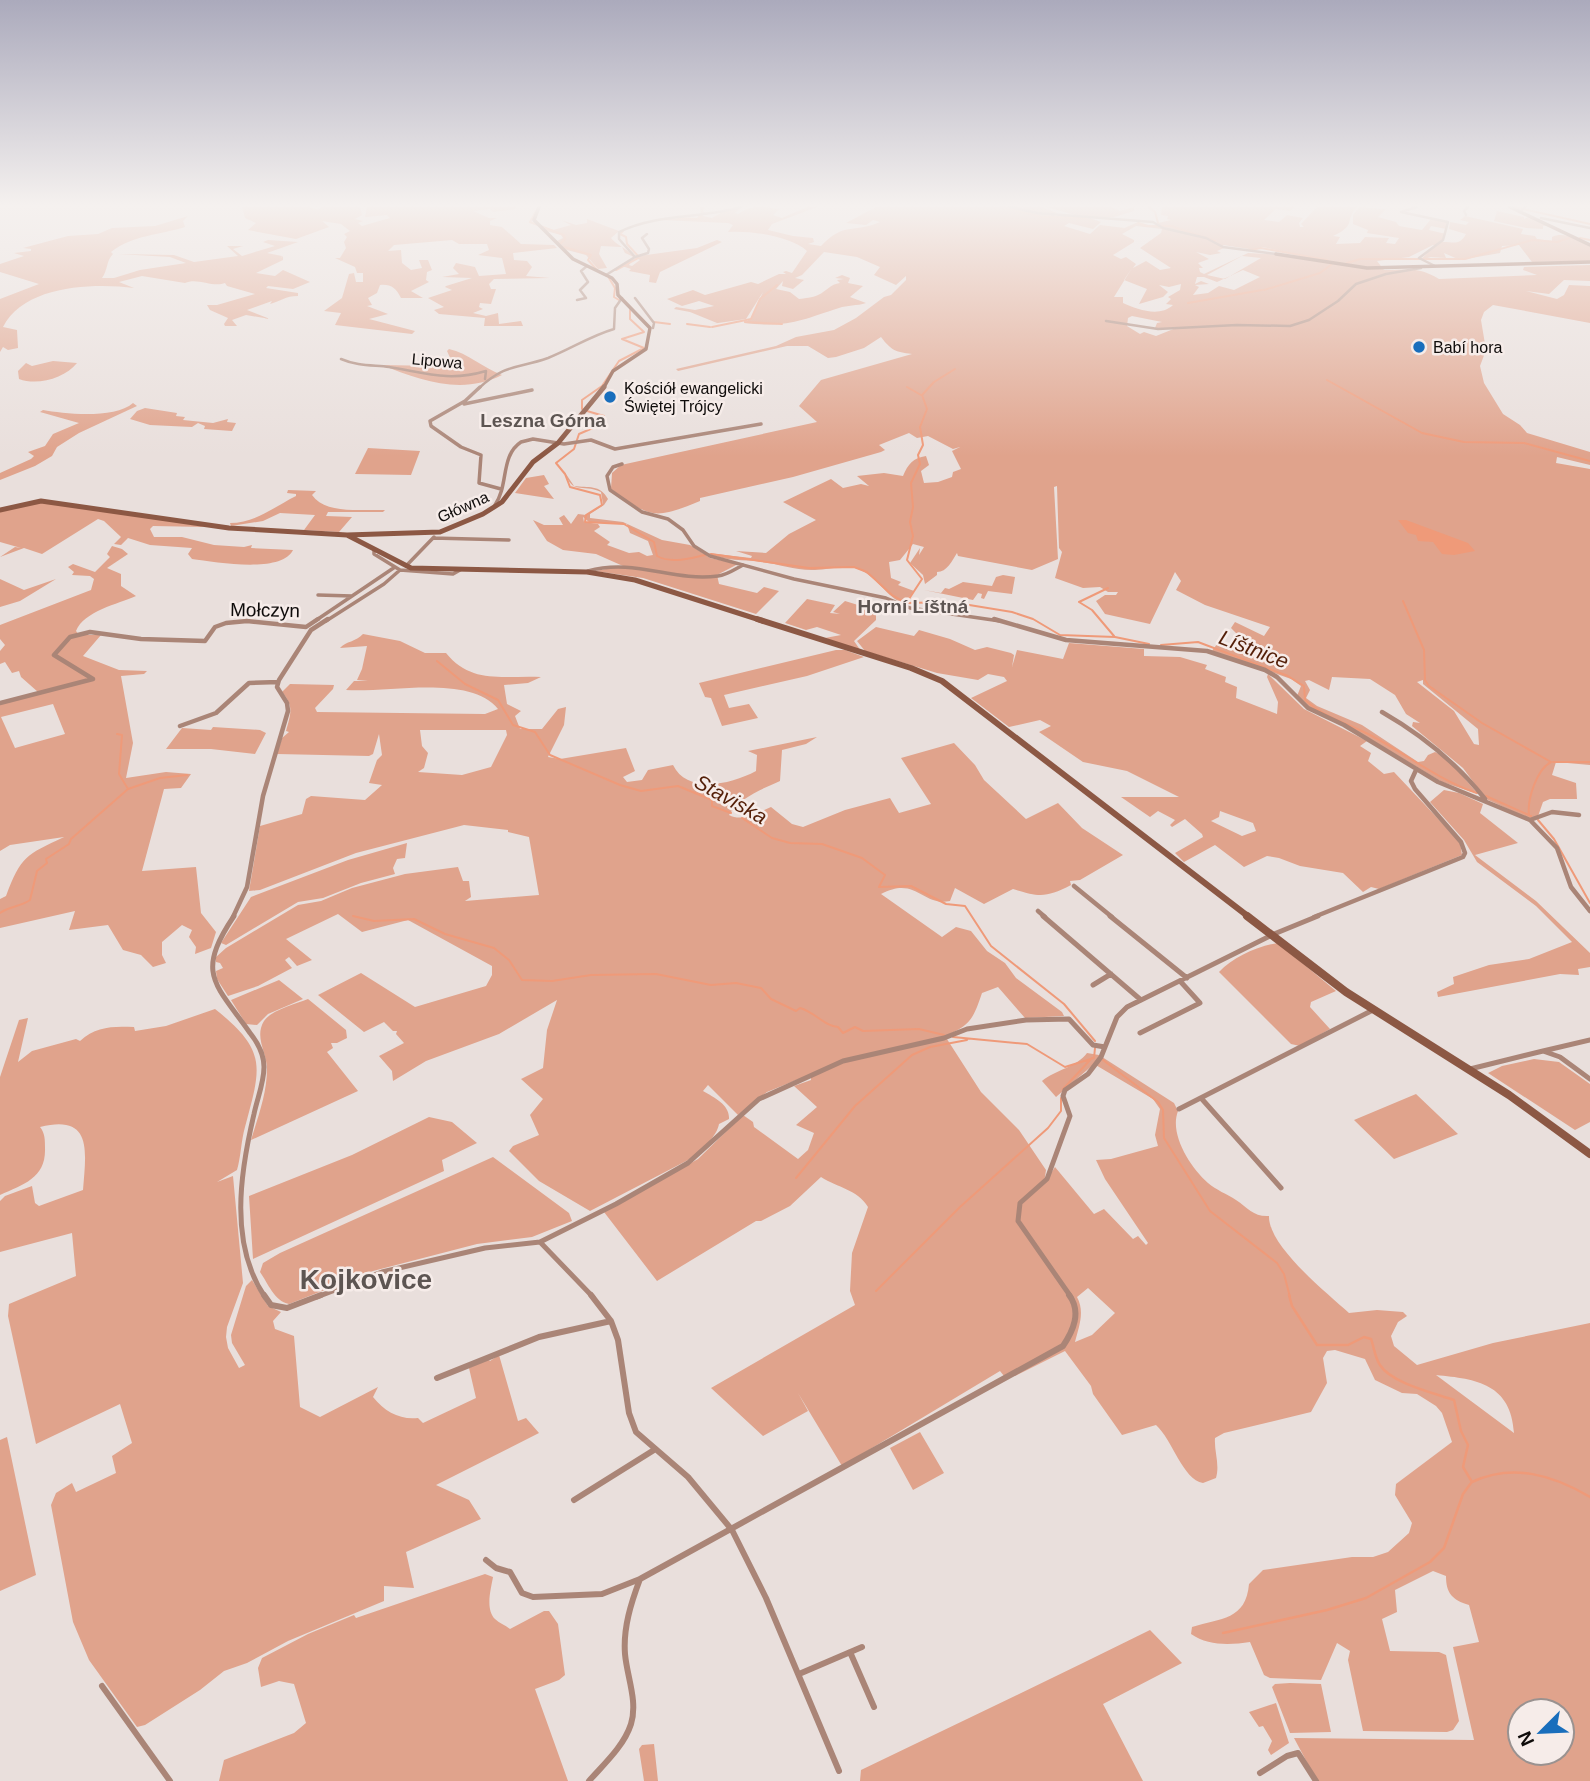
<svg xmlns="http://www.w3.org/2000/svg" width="1590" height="1781" font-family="Helvetica,sans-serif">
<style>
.green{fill:#e0a38c;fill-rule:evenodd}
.water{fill:#ef9a79}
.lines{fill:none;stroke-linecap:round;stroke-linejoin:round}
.stream-far1{stroke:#ef9a79;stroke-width:2}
.stream{stroke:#ef9a79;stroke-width:2.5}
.street-far4{stroke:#aa8577;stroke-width:2.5}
.street-far3{stroke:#aa8577;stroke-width:3.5}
.street-far2{stroke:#aa8577;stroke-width:4.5}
.street-far1{stroke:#aa8577;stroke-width:5}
.street{stroke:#aa8577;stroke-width:6}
.secondary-far3{stroke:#8c5844;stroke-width:3.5}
.secondary-far2{stroke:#8c5844;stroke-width:5}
.secondary-far1{stroke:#8c5844;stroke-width:6}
.secondary{stroke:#8c5844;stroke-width:8}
.poi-dot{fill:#196ebc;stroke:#f6ece9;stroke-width:2.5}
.labels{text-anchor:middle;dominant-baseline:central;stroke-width:5;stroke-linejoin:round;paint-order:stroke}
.far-poi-label{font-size:16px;fill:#0f0c0b;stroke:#f6ece9;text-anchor:start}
.far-street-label{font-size:16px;fill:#0f0c0b;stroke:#f6ece9}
.far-quarter-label{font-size:19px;font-weight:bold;fill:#5d5552;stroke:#f6ece9}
.street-label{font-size:19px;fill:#0f0c0b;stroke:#f6ece9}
.water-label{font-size:21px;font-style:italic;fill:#541f08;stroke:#f6ece9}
.near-quarter-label{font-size:28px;font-weight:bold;fill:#5d5552;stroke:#f6ece9}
</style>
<rect width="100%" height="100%" fill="#e9dfdc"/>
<path class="green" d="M242 207H310L318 210 321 207H360L362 215 355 219 363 221 358 223 362 226 390 218 387 215 365 217 367 207H517L515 209 493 212 490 209 473 211 489 218H497L490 221V225L502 227 521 244 554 245 557 248 513 253 514 260 527 261 532 267 526 276 550 278 494 279 489 284 491 289H496L491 304 480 303 479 307 483 309 473 313 486 316 498 313 499 324 521 321 523 326H484L485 318 439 314 434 310 444 307 428 298 452 290 445 287 446 286 472 278 442 277 459 274 453 268 456 263 475 267 479 276 506 274 502 258 478 255 489 250 487 244H459L452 240 394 245 388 251 401 250 402 263 411 270 422 268 419 260H428L432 270 427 272 426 280 429 282 411 291 423 298H401C396 288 391 284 380 285L377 293 368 298 372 305 367 306 388 314 369 319 415 331 412 334 335 325 341 313 324 311 342 298 349 274 354 273 356 282H363V273H357L355 267 335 258H340L346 248 344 242 347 237 344 234 350 231 341 224 322 221 329 227 296 239 248 230 256 223 245 218Z
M700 207H705L703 211 705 213 741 208 735 213 738 214C752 204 763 207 779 209L773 215 782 218 807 207H817L772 224 768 230 793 236 813 238 814 242 808 244 821 246C845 221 852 234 880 222L873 220 866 225 846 223 876 207H1022V209L1024 207H1042L1057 213 1053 214 1055 216 1075 215 1046 207H1112L1120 211 1134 207V211L1114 217 1090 218 1101 222 1093 229 1069 223 1064 226 1090 234 1100 225 1125 228 1120 230 1138 222 1156 227 1158 223 1171 220 1167 219 1168 216 1161 215 1162 207H1295L1290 211 1276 209 1264 220 1279 222 1287 215 1303 218 1299 223 1300 227H1304L1301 224 1317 207H1357C1344 221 1357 225 1333 236L1340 237 1336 244 1360 243 1365 237 1389 238 1386 243 1395 244 1399 238 1367 233 1368 230 1353 224V215L1359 207 1386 209 1378 217 1396 222 1399 226 1422 230 1431 219 1447 222 1446 229 1431 226 1429 230 1446 234 1441 242C1452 241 1459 247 1466 234L1449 229 1450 222 1466 225 1469 222 1460 220 1465 216 1523 229 1521 234 1535 236 1537 239 1552 241V237C1564 231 1578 240 1590 245V261L1532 262 1519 245 1502 246 1500 253 1460 260 1444 253 1446 258 1431 257 1420 260 1435 246 1433 245 1409 257 1377 261 1384 270C1408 270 1418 266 1439 279L1537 275 1523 270 1524 267 1590 265V281L1564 280 1549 294 1526 291 1557 299 1564 295 1569 285 1590 286V323L1493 305 1484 312 1481 320 1486 350 1480 366 1484 383 1503 414 1520 425 1527 433 1590 452V465L1557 457 1556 463 1590 469V765L1556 762 1552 775 1576 783 1577 799H1550L1543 802 1537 819H1530L1486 799 1463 768 1412 726 1413 722 1420 723 1406 714 1395 695 1370 679 1332 677 1329 690 1309 680 1305 681 1310 690 1306 698 1317 706 1362 725 1418 762 1424 761 1428 755 1435 752 1447 758 1478 794 1442 782 1370 739 1310 709 1297 696 1301 686 1291 679 1212 651 1220 640 1230 644 1237 634 1231 628 1235 622 1264 636 1270 627 1205 605 1176 590 1181 581 1175 572 1150 624 1105 614 1096 601 1105 595H1116L1118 592H1108L1100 587 1083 588 1055 578 1062 552 1059 548 1057 486 1054 487 1058 559 1032 570 958 556 957 553C952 561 947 572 937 572V575L925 584 923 575 910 563 920 548 919 555 924 547 913 544 900 560 889 562 891 578 901 582 898 585 914 591 904 604C886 597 877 576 858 569 845 564 828 570 815 570 797 571 779 564 762 562 744 559 725 562 708 553L751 558 752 556 736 551 766 553 789 534 816 520 783 502 831 479 843 488 861 484 869 486 857 476 884 473 903 476C908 464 913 458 926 456L929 465 921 471 924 483 938 482 952 477 953 472 961 469 952 451 960 447 953 449 928 436 917 438 909 433 879 445 885 450 881 452 793 477 700 498V501C654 520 650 518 611 489L612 473 621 465 817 422 799 406 821 380 912 354C895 352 891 350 881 337L864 348 836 357 828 358 808 346H787L678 371 676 369 776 346 796 337 834 330 856 318 884 297 891 295 906 280V276L896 285 874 275 880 267 857 257 824 252 802 275 795 278 804 280 793 289 782 286 783 281 776 289 790 292 799 299C805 298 812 298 818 295 827 291 830 284 840 283L837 280 844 279 835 278 842 275 850 278 848 283 863 286 850 297 866 303C857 306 847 305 839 308 801 320 789 328 744 323L751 318 763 292 746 319 711 324 717 323 690 312 674 309 676 307 695 310 714 306 699 301 682 306 667 299 693 290 705 295 751 282 758 284 779 274H786L783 272 786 271 792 273 807 251C791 236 749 230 728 232L733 225 728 223 661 220 630 226 660 219 697 218 699 215 712 218 721 213 701 214ZM1136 226 1162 229 1161 233 1140 248 1171 268 1160 270 1146 261 1133 268 1136 264 1126 257 1121 259 1113 255 1134 242V240L1122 234ZM1223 245 1255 250 1263 247 1303 256 1248 253 1204 274 1200 272 1199 268H1203L1198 263 1209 259 1196 252 1210 255 1221 253 1217 251 1224 248ZM1242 256 1261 258 1225 279 1207 275ZM1132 268 1124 280 1147 289 1139 304 1163 297 1168 292 1159 285 1169 287 1181 284 1180 290 1168 297 1171 299 1166 304 1173 305C1159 318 1137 309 1123 303V297H1114ZM1243 270 1260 277 1234 290 1219 286 1208 293 1193 295 1199 287 1195 285 1209 284 1201 281 1195 284 1197 277H1204L1217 282ZM1132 316 1162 322 1157 323 1155 328H1176L1156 336 1144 332 1140 334 1127 326 1128 318ZM1423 680V684L1478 729 1479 745 1474 744 1454 711 1417 682Z
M1497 211 1524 217V219L1528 217 1541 220 1549 225 1543 226V229L1526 228 1494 221Z
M188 216 183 221 185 227C159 235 133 235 111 252L113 254C106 261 108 270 102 278H114L140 270 186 263 170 257 118 254 174 255 194 262 238 256 227 246H243L233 249 242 256 275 246 263 242 268 240 298 242 267 253 282 256 281 258 283 256V260L256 273 275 276 283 270 310 282 293 289 268 286 266 288 298 293V296C285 296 281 301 270 304L272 301 247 310 270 319 246 315 232 320 237 326H225L224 324 228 318 210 310 207 305H217L255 294 227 286 225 283C213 288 197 277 185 283L142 276 119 282 134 288C94 283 24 285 3 327L17 330 18 348 8 350 3 347 0 352V299L39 284 0 272V264L24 256 14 253 31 251V249L23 248 68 236 98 234 112 228 155 226Z
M587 219 619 231 611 238C616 245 627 248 634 257L625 253 622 247 601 246 599 254 607 268 598 269 586 255 563 249 555 242 563 238 561 235 546 231 541 226 553 230 571 225 561 220 576 225 587 223Z
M717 240 722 242 660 272 656 283 649 282 650 275 629 271 631 269 622 266 632 260 629 265 632 266 640 260 636 258 639 256 697 248Z
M449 349C468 353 483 368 502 375 463 395 421 381 382 365L437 366 452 362 447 351Z
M53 361 77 363C65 378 38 386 19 379L18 371 26 363 32 366Z
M133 403 137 406 79 433 57 447 52 456 35 466 0 480V473L31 459 34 456 28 452 45 446 53 434 79 423 40 412 43 410C65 414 115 419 133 403Z
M145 408 177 413 176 416 185 417 183 420 213 423 228 419 227 422 236 423 232 431 204 429 205 426 198 423 192 427 150 425 130 419 137 411Z
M368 448 420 451 411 475 355 474Z
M564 471 574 486C588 488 600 484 608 499L604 505 590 514V518L623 522 662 540 690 545 710 558 738 564 717 575 719 584 757 593 764 587 779 591 756 614 643 578 595 571 623 566 596 554 563 550 547 541 533 520 544 525H563L559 518 564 515 571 524 578 514 586 515 603 504 601 492C581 483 573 496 564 471ZM583 517 589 522 627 524 630 533 648 541 653 555 647 556 639 552 629 553 607 545 610 542 594 531 600 527 598 524 584 522Z
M544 475 549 484 544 486 554 499 515 493 526 478Z
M288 490 316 491 312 495C326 515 363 509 385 510L383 512H328L326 516 352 517 339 532 304 530 315 515 280 513 263 521 231 526 230 523C255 523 274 507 296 496V494L287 493Z
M33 503H56L207 527 153 526 150 529 154 537H182L214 545 244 547 252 545 251 548 293 550C281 574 216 562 192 559L188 554 192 548 150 545 128 538 121 545 114 544 121 537 104 521 98 519 42 554 24 548 0 557 15 547 21 548 0 542V511Z
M112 546 122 549 128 554 107 568 121 574V586L136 596C118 604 84 611 76 631L79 635H101L83 656 119 670 147 671 144 674 121 676 133 743 126 778 166 772 191 774 181 788 164 789 142 871 196 867 201 913 216 932 211 948 195 954 196 947 189 937 192 930 182 925 162 942V955L166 963 153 967 141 955 123 950 108 925 69 930 75 911 0 928V899L6 896C21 856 26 855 64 837L10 845 0 851V702L38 692 21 677 19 671 12 673 5 662 0 664V651L5 645 0 639V625L91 590 94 579 90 576 72 575 74 572 68 567 73 564 95 572 110 557 107 554ZM53 704 65 734 15 748 1 717Z
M1003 575 1015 577 1012 594 988 591 984 599 981 598 982 594 978 593 973 600 924 590 941 593 945 588 949 589 963 582 992 586 996 577Z
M0 579 24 590 56 579 20 601 0 607Z
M807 599 835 605 830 613 840 614 833 612 845 601 871 609 869 613 876 614V620L854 641 861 651 825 638 841 635 817 627 806 630 785 623Z
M876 627 914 636 919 630 950 639 975 650 987 647 1011 653 1014 655 1012 667 1017 650 1063 659 1069 643 1144 649V656L1180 657 1207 665 1205 669 1226 677 1225 682 1237 687 1236 698 1277 714 1278 702 1267 677 1268 674 1304 709 1367 741 1360 746 1371 753 1368 761 1384 774 1394 772 1460 842 1462 855 1379 889 1371 887 1363 892 1343 873 1300 866 1279 858 1267 856 1244 867 1215 845 1184 862 1175 853 1203 837 1202 834 1185 819 1172 827 1170 825 1175 820 1158 811 1150 817 1121 797H1179L1127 771 1083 762 1039 732 1051 726 1040 720 1009 727 971 698 1007 681 1004 677 988 674 978 680 937 673 865 651 857 641ZM1220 811 1253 823 1256 831 1242 836 1211 821 1219 817Z
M363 634 400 641 425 653H446C472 685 504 675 541 677L528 683 504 685 507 704 521 711 515 716 520 729H542L558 709 566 707 564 725 548 757 560 759 626 748 635 771 623 777 627 782 642 780 648 770 673 765C687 794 730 785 756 771L757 755 748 751 817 737 806 744 782 750 780 781C762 789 739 798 729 815 742 822 757 813 771 807L792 824 803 827 845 810 890 798 899 813 931 804 901 758 954 743 975 765 984 780 1026 819 1058 803 1082 828 1123 855 1080 880 1070 881 1071 885C1046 898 1039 897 1013 889L984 904 955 888 950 901C923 907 916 875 881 894L942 937 956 927 971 931 987 951 1005 963 1016 978 1062 1012 1064 1016 1025 1018 998 987 982 993C973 1019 971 1025 945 1036L981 1092 1019 1130 1046 1170 1044 1184 1055 1167 1094 1214 1104 1209 1133 1239 1138 1236 1146 1245 1148 1243 1105 1179 1096 1160 1111 1159 1158 1146 1155 1135 1160 1109 1153 1099 1094 1064 1056 1097 1042 1081C1055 1070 1077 1067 1087 1053L1099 1055 1174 1103 1178 1111C1169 1134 1190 1167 1208 1183 1216 1190 1227 1194 1236 1200 1248 1208 1254 1217 1269 1216 1268 1246 1327 1293 1349 1313L1377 1310 1403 1312 1407 1316 1398 1322 1391 1336 1394 1346 1417 1365 1493 1343 1590 1323V1781H1317L1294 1738 1474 1740 1453 1647 1479 1642 1469 1605C1452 1600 1446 1593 1446 1576L1433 1571 1395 1590 1397 1612 1382 1619 1390 1651 1439 1652 1446 1655 1459 1721 1453 1730 1447 1732 1363 1731 1348 1660 1350 1651 1337 1643 1321 1680 1270 1678 1264 1675 1250 1642C1230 1645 1208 1646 1191 1634L1192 1627C1221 1618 1246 1620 1249 1584L1263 1570 1352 1557H1373L1388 1552 1409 1533 1412 1523 1395 1495 1396 1484 1452 1442 1442 1413 1436 1406 1417 1394 1402 1393 1375 1380 1365 1359 1335 1350 1327 1351 1323 1358 1327 1383 1311 1412 1224 1433 1215 1438C1214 1452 1220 1464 1216 1478L1203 1483C1183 1480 1172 1439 1156 1425L1122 1435 1093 1394 1091 1386 1065 1351 1015 1376H1004L1000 1371 842 1466 798 1393 808 1411 763 1436 711 1388 855 1305 850 1291 852 1253 868 1207C857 1189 838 1188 821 1177L790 1206 761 1221H756L657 1281 604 1212 698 1159 743 1115 753 1122 754 1127 798 1159 808 1150 814 1133 796 1125 817 1107 794 1086 811 1080V1074L767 1092 738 1115 708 1085 703 1091C715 1098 730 1105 729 1119L719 1124C717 1136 702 1150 692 1158L590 1211 539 1181 509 1151 513 1146 539 1135 530 1115 543 1099 521 1079 543 1068 547 1030 557 1000 499 1034 426 1061 393 1081 392 1071 379 1056 404 1043 396 1034 397 1031H393L384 1022 364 1032 318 995 361 973 415 1007 486 986 492 975V966L408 920 362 932 338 914 286 939 312 960 297 966 289 957 285 960 292 968 258 986 228 996 217 979 216 971 223 968 220 963 216 962V957L226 948 298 905 321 901 352 888 405 874 458 867 463 881H469L471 897 465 901 539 895 529 837 508 832V830L464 825 356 853 260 890 249 891 260 826 302 814 306 799 311 796 365 800 382 785 369 783 377 760 382 755 379 734 373 754 369 756 277 754 282 738 289 732 286 731C291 713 294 706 282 692L290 684 334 685 333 689 315 708 317 712 485 714 498 709C470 674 389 693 346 690L354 681H368L357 680 362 669 367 646 340 648C346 641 356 642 363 634ZM420 730H506L507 735 491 767 462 775 418 772 424 768 428 753 422 746ZM1088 1288 1115 1313 1092 1335 1075 1342C1079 1326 1085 1312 1077 1297ZM1436 1375C1477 1379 1511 1384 1514 1433ZM1520 1711H1562V1753H1520Z
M836 650H845L864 657 807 676 724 695 729 708 749 704 758 718 722 726 711 698 705 697 699 683Z
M213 727 260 730 266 733 255 754 211 749H166L182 728 211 730Z
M1444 790 1459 793 1483 804 1480 813 1518 843 1475 855 1536 901 1590 953V967L1578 969 1579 975 1560 974 1438 997 1437 992 1454 984 1453 977 1489 965 1529 959 1572 942 1536 906 1477 862 1464 840 1430 802Z
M407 843 405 858 397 859 393 868 395 874 361 883 323 898 298 902 226 945 221 943 251 897 348 860Z
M1278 943 1336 991 1311 1002 1310 1007 1330 1029 1300 1046 1291 1044 1219 972C1233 957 1258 946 1278 943Z
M279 980 303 999 268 1014 257 1025 246 1024 231 1000Z
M308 999 346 1030 347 1038 337 1043H331L333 1048 327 1052 358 1091 251 1140C258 1117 267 1093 267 1069 267 1053 254 1037 264 1021 271 1010 296 1004 308 999Z
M215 1009C268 1051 261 1067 245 1127 241 1141 241 1156 237 1170L217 1182 233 1176 243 1283 227 1327 226 1337 228 1348 239 1368 245 1365 232 1343 231 1335 246 1286 252 1280 268 1306 281 1312 273 1321 275 1329 294 1336 300 1407 320 1417 378 1387 373 1397C385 1412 400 1420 418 1418L423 1423 476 1398 469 1368 488 1359 490 1361 499 1355 518 1421 526 1418 539 1433 436 1485 469 1500 481 1519 406 1552 414 1588 384 1586V1601L288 1641 247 1663 224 1671 200 1690 145 1725 137 1727 89 1660 73 1622 51 1505 56 1493 72 1483 76 1492 116 1473 112 1456 132 1443 120 1404 36 1444 8 1316 9 1304 76 1276 72 1233 0 1252V1201L5 1196 32 1186 35 1203 39 1206 83 1190C86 1151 93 1114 40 1127 45 1133 45 1140 45 1148 46 1178 24 1184 0 1195V1077L19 1020 28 1018 18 1062 32 1051 76 1039 80 1041C96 1026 114 1026 134 1027L135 1031 166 1026Z
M1534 1059 1559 1062 1590 1084V1122L1575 1130 1488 1073 1502 1066Z
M1416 1094 1458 1134 1394 1159 1354 1120Z
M429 1117 452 1122 477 1143 442 1160 444 1171 253 1259 249 1196 352 1155Z
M493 1157 569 1213 572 1221 532 1237 477 1244 373 1271 289 1304C274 1301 268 1283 260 1272L263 1263 280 1253Z
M920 1432 944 1473 913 1490 890 1448Z
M7 1437 36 1575 0 1591V1440Z
M485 1574 493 1577C491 1589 485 1609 495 1619 499 1623 505 1625 510 1629L544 1611H549L558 1624 565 1675 559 1680 535 1689 568 1781H219L224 1760 294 1733 306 1723 294 1684 279 1681 261 1687 258 1668 262 1658 308 1634 354 1615 356 1618Z
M1150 1630 1182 1663 1103 1704 1143 1781H860L861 1770C957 1724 1053 1678 1150 1630Z
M1290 1683 1321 1684 1331 1732 1290 1733 1272 1687 1275 1684Z
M1276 1703 1289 1743 1271 1755 1268 1750 1272 1741 1263 1726 1259 1727 1249 1712Z
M654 1744 658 1781H644L639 1749 642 1745Z"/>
<path class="water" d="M1398 520H1406L1468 543 1475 551 1454 555 1442 554 1433 542 1418 541 1416 535 1408 533Z"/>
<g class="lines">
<path class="stream-far1" d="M1002 207 1041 217 1086 218
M1149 207 1155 212 1158 223
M1514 207 1590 224
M536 211 530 222 564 235 565 239 560 244
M725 212 737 209
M678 218 698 219 702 215
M1138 223 1146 226H1171L1215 241
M623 231 620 234 626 237 627 244 638 256
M1580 238 1590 240
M564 247 591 255 588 260 597 270
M1250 250 1261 248 1327 260
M1347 263 1360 259H1465L1532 240 1557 242 1569 238
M616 270 638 258
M609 278 615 288 614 297 619 300
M1264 290 1320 273 1332 264
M1188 303 1262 290
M654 322 670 324
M745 322 782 324
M687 324 710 327
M712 327 751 319 760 299 777 285
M1327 380 1422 433 1464 442 1524 443 1590 461
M907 387 921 395
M582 409V400L602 386 619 361 644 348 622 339 644 332 630 319V310
M587 411 604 416 602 424 579 434 574 449 556 463 565 474 570 487 600 495 602 505 586 515 585 522 624 524 654 542 657 556C671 564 690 558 705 555
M711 554 809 568 854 567 867 572 892 595 906 603 951 602 1012 612 1033 619 1060 635 1115 637 1149 644
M1108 588 1079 602 1092 610 1114 636
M1403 601 1424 650 1425 680 1429 686 1482 723 1551 762C1537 769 1527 799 1529 815
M907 602 922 579 907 560 913 536 910 522 913 507 911 483 920 464 918 455 923 445 920 427 927 409 922 395 934 382 955 369
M1161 645 1198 642 1288 676 1304 686 1305 700C1325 718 1349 724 1372 736 1408 755 1438 780 1477 793
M437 661 465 684 498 700 513 725 535 732 550 755 620 785 641 791 678 786 712 800V806L731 813
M1553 762H1590
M128 789 160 778 187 775
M1486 796 1531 816
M742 818 772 838 790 843 822 844 862 858 885 875 879 887 911 886 946 904 965 906 991 946 1064 1004 1095 1041
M1538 820 1554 839 1590 903
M0 913C10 906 20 907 30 900L37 871 47 863 46 859 69 844 71 839 128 789 119 774 122 735 117 734
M353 916 374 921 414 919 445 934 494 948 509 960 522 980 552 981 591 975 656 974 711 985 736 983 761 988 771 999 796 1011 800 1008C815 1012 824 1026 838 1027L843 1033 855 1027 863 1031 919 1029 944 1035
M953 1037 1027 1044 1065 1067 1094 1058
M1094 1058 1095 1048
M1103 1060 1158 1102 1163 1110 1164 1138 1210 1211 1277 1263 1284 1274 1290 1297
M1063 1089 1092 1058
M796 1178 855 1106 912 1055 930 1047 967 1040
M876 1291 960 1207 1048 1128 1061 1111V1098"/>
<path class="stream" d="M1289 1295 1292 1306 1317 1345H1348L1364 1337 1371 1339C1374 1347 1375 1358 1380 1365 1391 1383 1434 1393 1454 1400L1461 1431 1468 1445 1463 1467 1472 1482C1513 1463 1553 1475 1590 1497
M1223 1633 1327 1610 1366 1598 1430 1562 1444 1548 1463 1494 1471 1483"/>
<path class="street-far4" d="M1010 207 1037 213 1153 222 1163 228 1206 238 1223 247 1276 254
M1417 207 1401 212 1448 222 1443 240 1419 258 1435 266
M1522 210 1525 207
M1466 215 1464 211 1468 207
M1541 218 1590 228
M635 257 648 253 649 249 642 238 647 234
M606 275 635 257 619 239V232C658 213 700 219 741 207
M635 298 654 323 653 328
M577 300 586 298 580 290 588 282 581 271 587 266
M1106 321 1158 329 1237 325 1290 326 1309 320 1338 301 1356 284 1386 274 1421 268
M341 359C357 366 372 365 389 367 426 373 449 382 486 371L485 379
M478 389C506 363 517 369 548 358 571 349 590 336 614 329L615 308 622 298"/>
<path class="street-far3" d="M480 387 465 401 430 421 431 426 461 447 481 455 479 483 501 489
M464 404 532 390
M622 464 613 467 607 476 610 490 642 512 668 519 683 530 694 546 710 556 794 579 886 598 910 608 1000 621
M495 505C509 485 500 456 521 442L533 439 564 444 591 440 615 449 761 424
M433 538 509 540
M374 550V554L400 570 453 574 460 570
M406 566 434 537
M588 571C635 558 673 582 718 576 727 575 735 569 743 565
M318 595 352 596
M315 621 395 567
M326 621 384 584 400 570"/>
<path class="street-far2" d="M994 619 1066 640 1207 651 1265 670 1277 677 1308 708 1344 725 1438 782 1530 820 1557 848 1571 887 1590 911
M0 703 93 679 54 655 70 637 90 632 141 639 205 641 215 627 226 623 247 621 306 627 318 619
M1382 712C1422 735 1456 762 1485 799
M180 726 216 713 249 683 278 682
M1530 820 1552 812 1579 815
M1074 886 1112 917
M1038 911 1045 917
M233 917 247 887 263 796 288 711 287 703 277 687 279 680 311 630 328 619
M1314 917 1463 857 1465 853 1461 842 1415 789 1411 781 1416 770"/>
<path class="street-far1" d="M234 916C195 974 215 983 250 1033 258 1043 264 1054 264 1067 264 1083 257 1099 254 1114 240 1173 229 1244 265 1297
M1043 916 1141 1000
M1110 916 1187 978
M1093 985 1111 974
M1140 1033 1200 1003 1180 981
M1543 1051 1590 1040
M1470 1069 1543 1051 1560 1057 1590 1079
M1201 1098 1281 1188
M1179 1109 1373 1010
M540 1242 593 1297
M317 1297 382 1272 485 1248 540 1242 616 1204 688 1163 759 1099 843 1061 944 1038 967 1029 1026 1020 1069 1019 1093 1045 1105 1047
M1071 1297 1018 1221 1020 1203 1047 1179 1070 1116 1063 1096 1065 1090 1088 1074 1101 1057 1117 1017 1127 1007 1274 934 1318 916"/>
<path class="street" d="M264 1295 271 1305 287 1308 321 1295
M591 1295 611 1321 618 1340 629 1413 636 1432 688 1477 732 1530 766 1598 839 1771
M437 1378 539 1337 611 1321
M574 1500 654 1450
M486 1560 496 1568 510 1572 522 1593 533 1597 602 1594 640 1579
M850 1652 874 1707
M799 1674 862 1647
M102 1686 170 1781
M1260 1773 1287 1756 1298 1753 1316 1781
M589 1781C604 1764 624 1746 631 1724 638 1701 627 1677 625 1654 623 1628 631 1603 640 1579L1063 1346C1073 1331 1082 1312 1069 1295"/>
<path class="secondary-far3" d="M539 207 534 220 573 259 612 278 617 284 618 295 650 328 646 349 613 371 603 389
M1510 207 1590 245
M1276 254 1367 268 1590 262"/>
<path class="secondary-far2" d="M0 510 41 501 229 528 347 535 440 532 483 514 502 502 533 462 558 443 604 387
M347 535 411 568 587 572 635 580 763 621"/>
<path class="secondary-far1" d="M757 619 911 668 942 681 1249 917"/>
<path class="secondary" d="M1247 916 1346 992 1509 1095 1590 1154"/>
</g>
<linearGradient id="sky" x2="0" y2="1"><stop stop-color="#abaabc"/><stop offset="0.45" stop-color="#f5f1ef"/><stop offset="1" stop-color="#f5f1ef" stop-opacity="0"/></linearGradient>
<rect width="1590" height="456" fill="url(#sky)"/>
<g class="poi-dot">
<circle cx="1419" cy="347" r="7"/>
<circle cx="610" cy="397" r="7"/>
</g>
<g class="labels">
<g class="far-poi-label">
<text x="1433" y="347">Babí hora</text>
<text x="624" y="388">Kościół ewangelicki<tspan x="624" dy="18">Świętej Trójcy</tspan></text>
</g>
<g class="far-street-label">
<text transform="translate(437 361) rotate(5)">Lipowa</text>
<text transform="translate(463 507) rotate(-24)">Główna</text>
</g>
<g class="far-quarter-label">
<text x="543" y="420">Leszna Górna</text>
<text x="913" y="606">Horní Líštná</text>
</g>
<g class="street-label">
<text transform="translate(265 610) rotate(1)">Mołczyn</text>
</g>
<g class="water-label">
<text transform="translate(1254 649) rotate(21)">Líštnice</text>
<text transform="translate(731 799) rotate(29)">Staviska</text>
</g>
<g class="near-quarter-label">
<text x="366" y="1279">Kojkovice</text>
</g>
</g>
<g transform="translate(1541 1732) rotate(246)"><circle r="33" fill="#f6ece9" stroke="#9a9290" stroke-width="2"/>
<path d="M0-5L12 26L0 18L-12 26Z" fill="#196ebc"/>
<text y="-10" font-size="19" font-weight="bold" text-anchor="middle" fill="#0f0c0b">N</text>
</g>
</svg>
